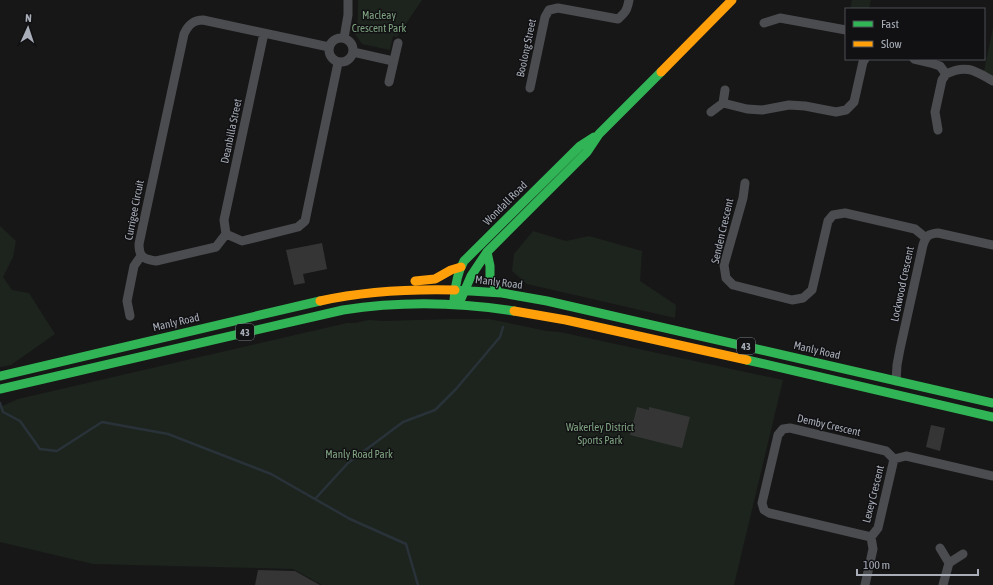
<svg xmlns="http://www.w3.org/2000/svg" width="993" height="585" font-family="'Asap Condensed',sans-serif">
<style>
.green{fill:#1d241e}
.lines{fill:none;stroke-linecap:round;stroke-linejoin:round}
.stream{stroke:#2a3239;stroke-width:2.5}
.building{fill:#353536}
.street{stroke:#4b4c50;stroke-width:9}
.fast{stroke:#30b455;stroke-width:9}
.slow{stroke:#ff9f0a;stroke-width:9}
.labels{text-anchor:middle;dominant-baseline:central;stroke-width:3;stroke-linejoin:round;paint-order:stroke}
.shield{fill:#111113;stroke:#7b7e86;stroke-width:1}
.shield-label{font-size:10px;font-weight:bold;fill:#a8adb8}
.park-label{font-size:11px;fill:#7fa381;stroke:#111113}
.street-label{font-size:11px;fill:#a8adb8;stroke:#111113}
</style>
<rect width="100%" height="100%" fill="#171717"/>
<path class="green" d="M358 0H422L397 37 393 36 390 50 362 44 355 34 358 17Z
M852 0H871L869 9H850Z
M993 28V76L984 71Z
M0 226 16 241 13 257 3 277 12 290 29 293 55 334 11 365 0 367Z
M533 231 566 241 589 236 642 251 640 281 676 305 675 318 527 284 512 271 514 254Z
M450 319H489L547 331 560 332 783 380 734 585H322L293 569 93 564 0 542V407L18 399 347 323H355L368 320 384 321Z"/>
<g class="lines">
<path class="stream" d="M0 403 3 412 20 421 40 449 57 451 102 422 168 434 271 474 350 519 406 544 418 585
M315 499 348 463 403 422 435 410 456 389 500 337 503 327"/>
</g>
<path class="building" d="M322 243 327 269 303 274 305 283 294 285 286 250Z
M637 407 649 410V407L690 417 682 448 630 435Z
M931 425 945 428 940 451 926 447Z
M258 570 295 571 320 585H255Z"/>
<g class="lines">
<path class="street" d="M764 23 780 18 846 30
M329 50a12 12 0 1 1 24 0a12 12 0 1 1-24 0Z
M344 38 348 15V0
M329 47 203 20C193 20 188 25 184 34L139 244C139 257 143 259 156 261L216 247 226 234 242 241 298 227 305 221 338 63
M353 52 393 61
M914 59 931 63 940 66 946 74C967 64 975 71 993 81
M389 82 398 43
M530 88 545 17 549 10 558 8 618 19C626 12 627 10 629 0
M723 103 725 90
M711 112 723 103 747 109 762 110 789 105 805 106 836 112 846 110 854 102 863 62 865 59
M938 130 935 112 942 80 946 74
M745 183 743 198 724 265 726 278 733 285 792 300 803 298 812 290 828 221 833 215 845 213 915 229 926 238
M226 234 224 220 264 33
M130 316 127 301 134 266 141 256
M896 381 897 365 900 349 923 245C926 236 928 234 938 233L993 245
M871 537 769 513 764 510 762 503 778 435 783 429 790 428 886 451 894 459
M940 548 949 563 963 554
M865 585 873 549 871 537 878 528 894 459 906 456 993 476
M943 585 949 563"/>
<path class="fast" d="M487 252 490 266V278L499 293
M455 290 502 293 547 301 993 403
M461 299 471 276 487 252 587 152 599 134 661 72
M454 300C455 286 457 273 464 261L580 146 594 137
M747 360 993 417
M0 376 320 301
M0 389 343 310C400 301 457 302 514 311"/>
<path class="slow" d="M661 72 732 0
M415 281 435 279 451 270 461 267
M320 301C361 292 412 289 455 290
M514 311 566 320 747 360"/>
</g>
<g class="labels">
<g class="shield">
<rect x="236" y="324" width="18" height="16" rx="3"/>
<rect x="737" y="338" width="18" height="16" rx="3"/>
</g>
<g class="shield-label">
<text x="245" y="332">43</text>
<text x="746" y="346">43</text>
</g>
<g class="park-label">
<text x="379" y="15">Macleay<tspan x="379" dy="13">Crescent Park</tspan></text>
<text x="600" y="427">Wakerley District<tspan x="600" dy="13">Sports Park</tspan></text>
<text x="359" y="454">Manly Road Park</text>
</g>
<g class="street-label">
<text transform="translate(526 48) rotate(-78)">Boolong Street</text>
<text transform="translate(231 131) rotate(-78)">Deanbilla Street</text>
<text transform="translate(505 203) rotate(-45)">Wondall Road</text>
<text transform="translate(134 210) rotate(-79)">Currigee Circuit</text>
<text transform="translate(722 231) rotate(-77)">Senden Crescent</text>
<text transform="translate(499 282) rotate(7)">Manly Road</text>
<text transform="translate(902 284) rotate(-78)">Lockwood Crescent</text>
<text transform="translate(176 322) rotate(-13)">Manly Road</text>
<text transform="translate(817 350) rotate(13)">Manly Road</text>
<text transform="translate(829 425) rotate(13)">Demby Crescent</text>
<text transform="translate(873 494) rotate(-76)">Lexey Crescent</text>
</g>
</g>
<rect x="845" y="8" width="140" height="52" fill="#111113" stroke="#4d4f55"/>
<rect x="853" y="21" width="20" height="6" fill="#30b455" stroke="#4d4f55"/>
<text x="881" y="28" font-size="12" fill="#a8adb8">Fast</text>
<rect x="853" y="41" width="20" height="6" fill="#ff9f0a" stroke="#4d4f55"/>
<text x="881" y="48" font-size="12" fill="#a8adb8">Slow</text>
<g transform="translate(28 28) rotate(3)" stroke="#111113" stroke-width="3" paint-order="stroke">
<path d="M0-3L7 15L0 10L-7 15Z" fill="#a8adb8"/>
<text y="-6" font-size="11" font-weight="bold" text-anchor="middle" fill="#a8adb8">N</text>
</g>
<path d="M857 569v6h121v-6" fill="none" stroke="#a8adb8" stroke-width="2"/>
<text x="863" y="569" font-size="12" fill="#a8adb8" stroke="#111113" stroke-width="3" paint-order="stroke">100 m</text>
</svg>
